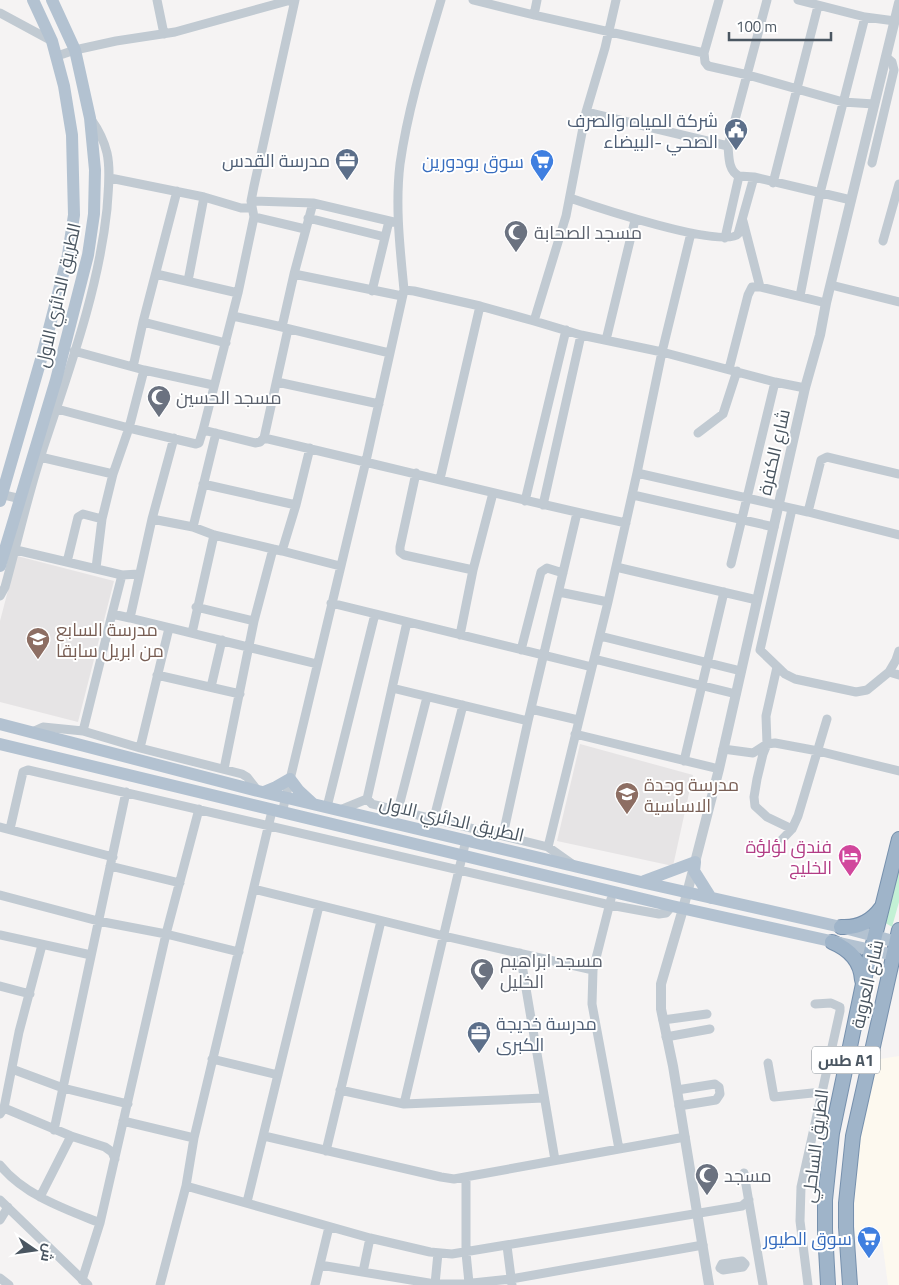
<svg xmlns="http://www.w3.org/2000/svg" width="899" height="1285" font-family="'Titillium Web',Cairo,sans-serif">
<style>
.commercial{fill:#fdf9ef}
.education{fill:#e6e4e5}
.green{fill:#c3f1d5}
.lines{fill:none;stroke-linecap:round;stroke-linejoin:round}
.trunk-casing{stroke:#7690ad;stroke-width:16}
.minor{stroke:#c1cad2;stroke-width:9}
.tertiary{stroke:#c1cad2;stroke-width:10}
.primary{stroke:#b3c2d1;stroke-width:12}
.trunk{stroke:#9fb4c9;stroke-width:14}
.labels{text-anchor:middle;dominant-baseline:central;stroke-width:4;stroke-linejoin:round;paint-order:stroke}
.shield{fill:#fff;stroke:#808990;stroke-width:1}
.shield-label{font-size:16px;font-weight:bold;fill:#4a5661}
.service-label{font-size:18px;fill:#4e5e75;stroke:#fff;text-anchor:end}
.shop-label{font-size:18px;fill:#366cbe;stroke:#fff;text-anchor:end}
.worship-label{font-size:18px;fill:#5b616d;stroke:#fff;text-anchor:start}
.street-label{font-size:18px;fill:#4a5661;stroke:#fff}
.education-label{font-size:18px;fill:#785e54;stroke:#fff;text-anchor:start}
.hotel-label{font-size:18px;fill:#b23c85;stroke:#fff;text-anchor:end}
</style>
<rect width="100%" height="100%" fill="#f5f3f3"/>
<path class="commercial" d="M899 1056V1285H888L881 1233 855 1236 854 1180 860 1129 874 1060Z"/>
<path class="education" d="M17 556 114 581 78 722 0 702V621Z
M580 744 693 775 673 866 557 841Z"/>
<path class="green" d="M899 860V902L892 927 884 922Z"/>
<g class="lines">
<g class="trunk-casing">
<path id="trunk" d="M841 927C857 928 871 922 881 908
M832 942C849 949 861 961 862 980
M828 1285 825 1230V1200L832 1133 863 984 899 839
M850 1285 846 1227V1203L853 1136 899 930"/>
</g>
<path class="minor" d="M157 0 164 34
M473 0 534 15 704 53
M616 0 605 48 586 112 566 216 534 321 581 335 662 352 775 382 805 388
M719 0 704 53 705 62 708 66 748 75 843 102 874 104
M798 0 865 17 895 21
M0 13 52 41
M534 15 537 0
M57 56 75 50 116 41 175 32 291 0
M586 112 728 146
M872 163 894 70 892 62 886 57
M739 176 754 177 851 200
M110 178 204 197 241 208H252
M773 183 818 6
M177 191 143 322 133 367 144 370 129 428 196 444 199 443 203 430
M570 198C593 206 725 250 738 234L754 177
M251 201 313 203 398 223
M313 203 294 274 282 327 390 353
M254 217 305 229
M308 218 385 237
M743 221 760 287
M725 238 739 176C728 171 729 156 728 146L767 0
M883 241 899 184
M156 274 238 293
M294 274 402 296
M188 281 204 197
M831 285 899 302
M404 290C400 248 395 206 400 164 408 108 425 54 441 0
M372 291 389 221
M800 296 820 193 865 17
M233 316 282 327
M143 322 226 343
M288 329 264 438 260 442 255 443 203 430 238 293 254 217 251 201 254 186 295 0
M606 340 635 220
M74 351 133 367
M729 369 748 295 752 287H760L826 303
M144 370 213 385
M277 382 379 404
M57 409 129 428 113 474 102 519 96 568
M698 433 723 414 737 371
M264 438C385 466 505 497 626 523
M310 448 296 505 282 551 340 566
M40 457 113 474
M416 473 400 547V552L404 555 473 570
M637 473 808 512 899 535
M440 479 480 306
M203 484 296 505
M0 494 21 499
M633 495 774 527
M525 501 566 330
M543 505 581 335
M792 509 760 650 785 674 795 679 856 692 867 690 889 672 896 660 899 651
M808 512 821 460 827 457 899 474
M152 519 193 527 216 433
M193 527 214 535 273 549
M16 550 122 575
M67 562 78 517 83 514 102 519
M731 564 775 382
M616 567 757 600
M559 592 608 602
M0 596 5 587C17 544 27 498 41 455 67 375 98 294 107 209 108 191 111 171 107 153 104 140 98 129 91 119
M331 603 592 667
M196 607 254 621
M112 614 122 575 139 574
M130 618 317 664
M407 622 367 799 372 804 548 847 572 864
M192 633 214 535
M460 635 473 570 493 493
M600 636 741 671
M521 650 541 572 547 568 563 573
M594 659 736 694
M777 667 766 716 767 744 763 754 757 779 754 797 755 806 767 817 792 829
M889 672 899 675
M157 675 240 694
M211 687 222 640
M392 688 528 721
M531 709 578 720
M83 731 112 614 130 618 152 519 174 438
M32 732 43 727 83 731 140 748 242 774 247 777 258 791
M575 734 719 769
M140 748 169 628
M723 749 753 753 767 744 775 743 818 751 899 771
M684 761 724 592
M224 769 254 621 273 549 282 551
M327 807 375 614
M340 810 367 799
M398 810 427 697
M282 813 366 461 404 290 414 291 480 306 534 321
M434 818 463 705
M0 827 113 857
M10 829 23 772 28 770 610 905 659 914 666 913 672 906
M503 835 528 721 577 513
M548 847 608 602 637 473 662 352 691 233
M771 851 792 829 798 816 827 719
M110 866 180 883
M254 889 444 936 593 970
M0 895 98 921 166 934 239 952
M611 899 593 970 592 1004 619 1149
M0 935 91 955
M520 953 555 1160
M0 986 30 994
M663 1020 707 1014
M666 1037 710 1029
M212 1059 278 1075
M768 1063 774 1097 822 1092
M12 1069 63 1088 128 1104
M340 1090 404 1104 544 1098
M677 1090 715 1084 719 1087 720 1094 716 1100 679 1106
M404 1104 466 840
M4 1108 71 1136 105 1147 112 1152 115 1159
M0 1114 4 1108 19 1032 42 945
M123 1121 194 1138
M54 1130 126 792
M264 1136 441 1177 454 1179 685 1137
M326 1151 381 921
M0 1165C24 1195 65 1209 100 1223
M744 1173 763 1285
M466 1177V1253L469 1283
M186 1186 370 1238 430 1252 452 1254 742 1206 749 1200
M40 1197 71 1136
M0 1200 88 1285
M247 1202 319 906
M0 1220 8 1207
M507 1246 512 1285
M742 1261 745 1264 743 1267 723 1270 720 1268 722 1264Z
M320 1265 435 1284H463L511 1279 703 1245
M363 1272 370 1238
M0 1278 9 1285
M82 1280 100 1223 166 934 199 809
M435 1284 438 1253
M160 1285 186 1186 194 1138 272 811
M315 1285 329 1227
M808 1285 800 1221 801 1187 840 1011V1007L831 1003 815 1004"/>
<path class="tertiary" d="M709 1285 673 1066 661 1009V984L683 909 719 769 805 388 820 335 826 303 899 3"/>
<path class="primary" d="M0 501 42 356 68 255 74 215 72 135 64 86 52 41 33 0
M0 566 56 380 88 255 94 214 95 170 90 118 75 50 52 0
M0 724 258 791 641 882 841 927 897 942
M0 744 672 906 894 955
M264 792 276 787 290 779 299 791 312 803
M644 881 695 862 694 871 711 898"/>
<use href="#trunk" class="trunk"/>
</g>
<defs>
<g id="civic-pin" transform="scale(1.25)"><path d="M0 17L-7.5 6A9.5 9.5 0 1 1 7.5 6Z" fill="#5c6f8a" stroke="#fff"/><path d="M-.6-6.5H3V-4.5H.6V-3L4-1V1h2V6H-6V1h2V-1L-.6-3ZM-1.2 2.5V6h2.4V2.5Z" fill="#fff"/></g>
<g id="office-pin" transform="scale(1.25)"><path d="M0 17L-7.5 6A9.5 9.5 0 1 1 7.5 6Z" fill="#5c6f8a" stroke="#fff"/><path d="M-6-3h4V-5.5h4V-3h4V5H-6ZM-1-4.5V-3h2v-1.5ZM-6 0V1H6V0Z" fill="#fff"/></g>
<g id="supermarket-pin" transform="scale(1.25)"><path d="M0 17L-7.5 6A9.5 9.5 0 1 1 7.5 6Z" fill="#3f7fe0" stroke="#fff"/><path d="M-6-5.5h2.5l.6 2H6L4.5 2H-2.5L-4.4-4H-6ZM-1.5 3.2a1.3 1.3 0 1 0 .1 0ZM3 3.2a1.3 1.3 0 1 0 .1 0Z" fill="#fff"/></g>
<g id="mosque-pin" transform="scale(1.25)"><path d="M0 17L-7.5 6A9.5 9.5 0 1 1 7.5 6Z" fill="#6b7280" stroke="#fff"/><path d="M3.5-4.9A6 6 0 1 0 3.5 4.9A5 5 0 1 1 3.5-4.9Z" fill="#fff"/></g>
<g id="school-pin" transform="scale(1.25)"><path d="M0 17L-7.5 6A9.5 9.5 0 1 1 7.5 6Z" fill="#8d6e63" stroke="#fff"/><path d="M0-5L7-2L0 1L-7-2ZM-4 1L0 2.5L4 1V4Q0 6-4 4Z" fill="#fff"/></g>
<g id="hotel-pin" transform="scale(1.25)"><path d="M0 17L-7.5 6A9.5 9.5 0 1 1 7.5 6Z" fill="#d1479c" stroke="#fff"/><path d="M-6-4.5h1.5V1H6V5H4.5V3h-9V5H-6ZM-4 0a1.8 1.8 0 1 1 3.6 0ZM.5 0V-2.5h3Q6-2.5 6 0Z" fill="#fff"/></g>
</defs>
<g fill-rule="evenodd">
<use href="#civic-pin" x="736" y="130"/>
<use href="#office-pin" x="347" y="160"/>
<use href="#supermarket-pin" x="542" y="161"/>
<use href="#mosque-pin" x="516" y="232"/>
<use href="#mosque-pin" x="159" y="397"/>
<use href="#school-pin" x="38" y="639"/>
<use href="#school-pin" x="627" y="794"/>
<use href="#hotel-pin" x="850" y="856"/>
<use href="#mosque-pin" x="482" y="970"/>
<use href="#office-pin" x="479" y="1033"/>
<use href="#mosque-pin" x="707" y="1175"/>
<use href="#supermarket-pin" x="869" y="1238"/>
</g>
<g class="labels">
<rect class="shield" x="812" y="1046.5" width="68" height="27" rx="4"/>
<g class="shield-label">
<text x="846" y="1060">طس A1</text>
</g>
<g class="service-label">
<text x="718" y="120">شركة المياه والصرف<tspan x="718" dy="21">الصحي -البيضاء</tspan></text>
<text x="330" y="160">مدرسة القدس</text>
<text x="496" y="1023" text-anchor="start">مدرسة خديجة<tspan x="496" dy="21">الكبرى</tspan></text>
</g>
<g class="shop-label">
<text x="524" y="161">سوق بودورين</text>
<text x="852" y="1238">سوق الطيور</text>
</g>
<g class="worship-label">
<text x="534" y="232">مسجد الصحابة</text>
<text x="176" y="397">مسجد الحسين</text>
<text x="500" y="960">مسجد ابراهيم<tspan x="500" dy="21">الخليل</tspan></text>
<text x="724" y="1175">مسجد</text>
</g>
<g class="street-label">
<text transform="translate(58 295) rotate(-77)">الطريق الدائري الاول</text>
<text transform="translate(774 452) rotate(-77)">شارع الكفرة</text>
<text transform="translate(452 819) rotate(13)">الطريق الدائري الاول</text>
<text transform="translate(867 984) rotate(-77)">شارع العروبة</text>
<text transform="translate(815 1146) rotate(-83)">الطريق الساحلي</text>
</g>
<g class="education-label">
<text x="56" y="629">مدرسة السابع<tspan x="56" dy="21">من ابريل سابقا</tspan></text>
<text x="644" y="784">مدرسة وجدة<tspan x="644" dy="21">الاساسية</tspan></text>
</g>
<g class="hotel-label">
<text x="832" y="846">فندق لؤلؤة<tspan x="832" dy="21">الخليج</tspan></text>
</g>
</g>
<g transform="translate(35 1250) rotate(103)" stroke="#ffffff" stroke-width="4" paint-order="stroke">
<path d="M0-4L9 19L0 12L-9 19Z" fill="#4a5661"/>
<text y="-8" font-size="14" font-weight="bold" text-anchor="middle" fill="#4a5661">ش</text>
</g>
<path d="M729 32v8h102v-8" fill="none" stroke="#4a5661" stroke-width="2.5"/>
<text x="736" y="32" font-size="15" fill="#4a5661" stroke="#ffffff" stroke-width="4" paint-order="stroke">100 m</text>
</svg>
